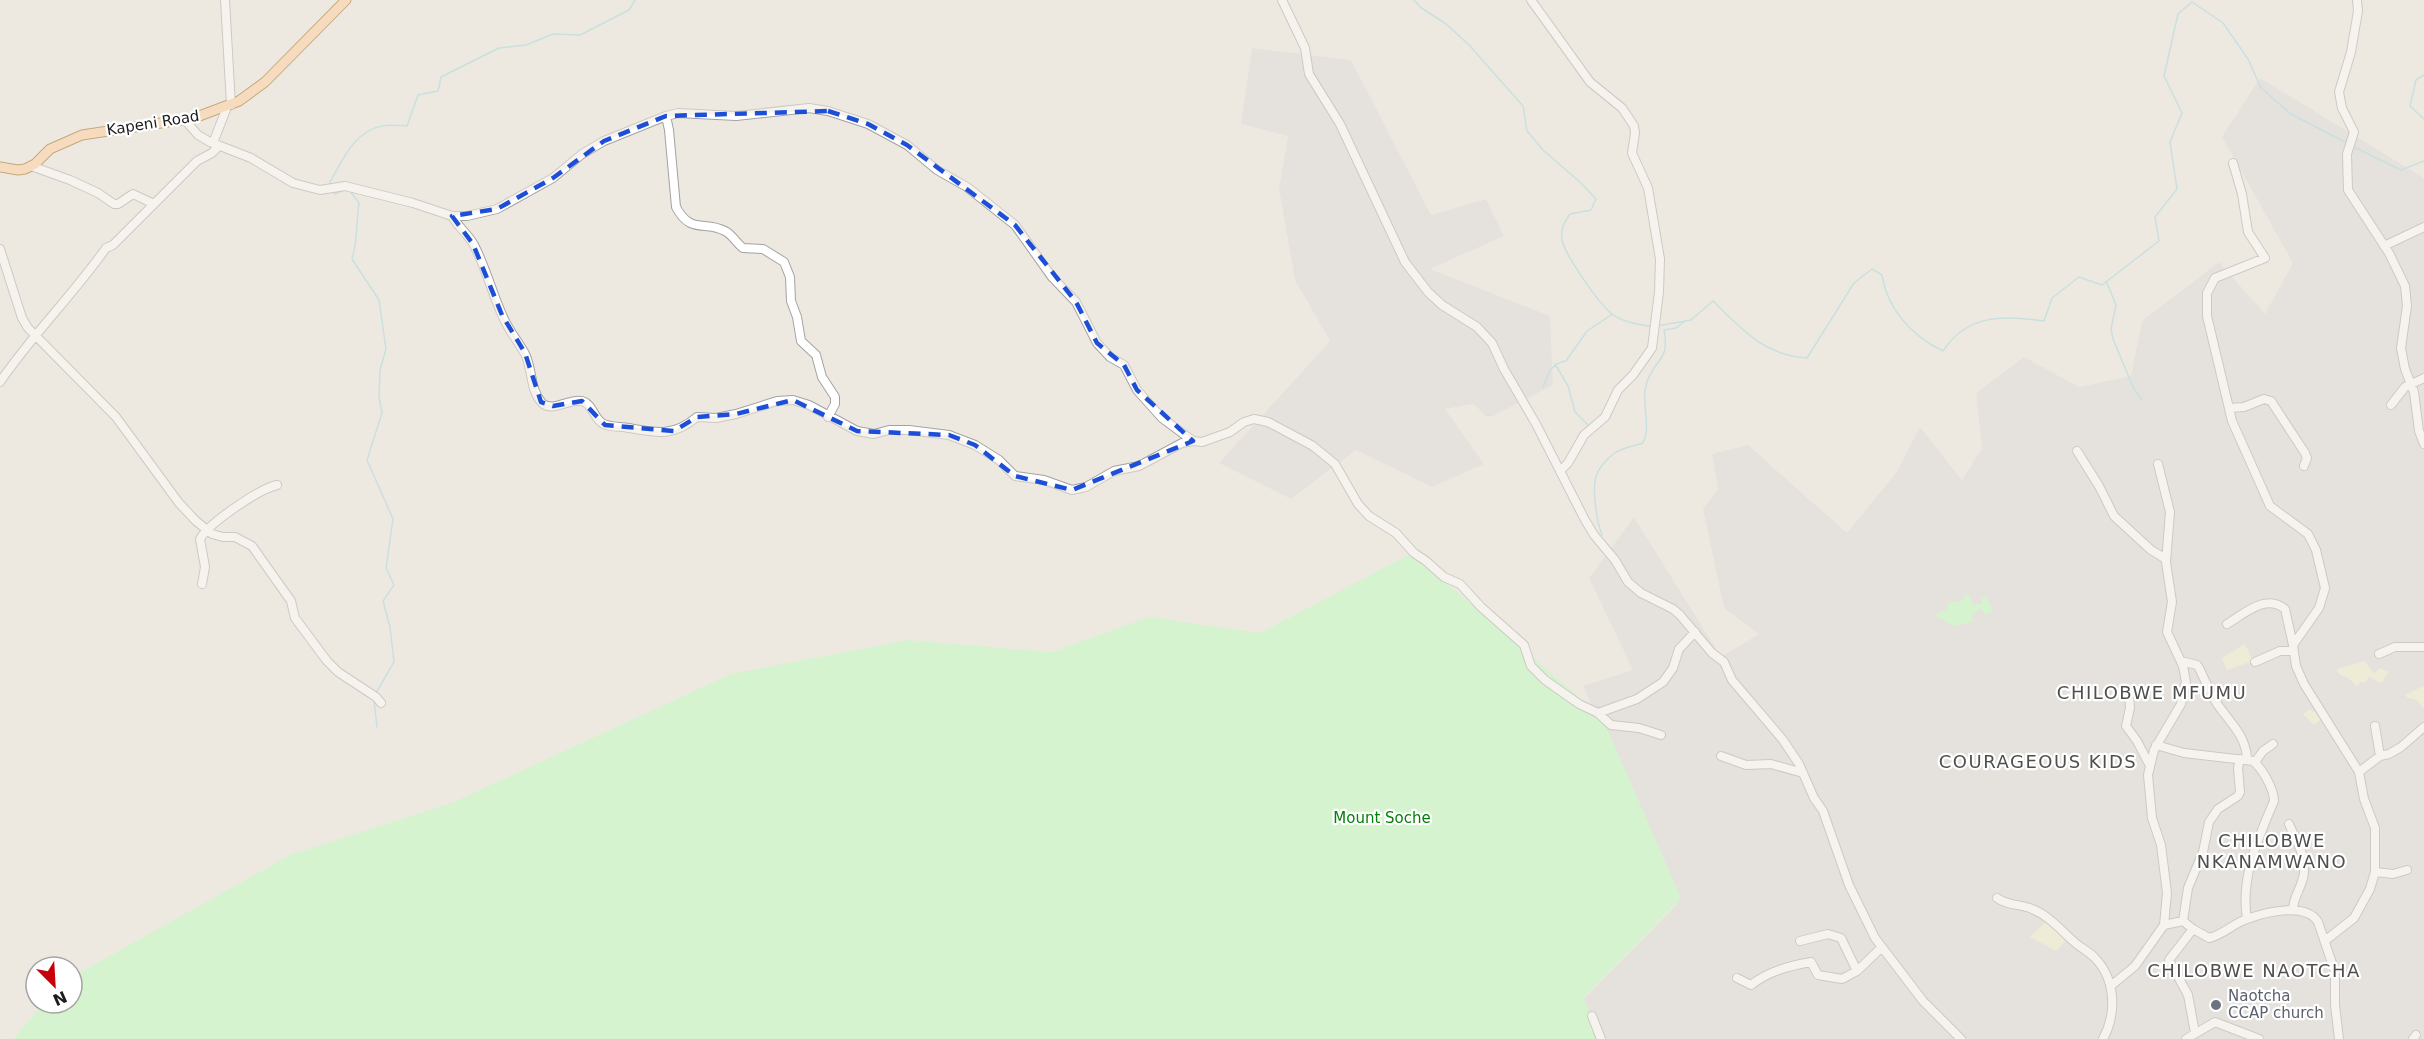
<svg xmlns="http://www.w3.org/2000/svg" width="2424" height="1039" font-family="'DejaVu Sans',sans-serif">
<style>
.residential{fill:#dad8d8}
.farmland{fill:#eeefc9}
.park{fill:#b7feb9}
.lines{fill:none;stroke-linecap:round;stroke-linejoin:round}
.stream{stroke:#9cd4e0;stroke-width:1.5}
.minor-casing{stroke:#a3a3a3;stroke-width:10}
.major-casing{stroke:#935b00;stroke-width:11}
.minor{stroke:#fff;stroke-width:8}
.major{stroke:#ffcb94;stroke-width:9}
.marked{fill:none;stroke:#1d4ed8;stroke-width:4.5;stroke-dasharray:12 8;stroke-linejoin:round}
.worship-dot{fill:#6b7280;stroke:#fff;stroke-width:2}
.labels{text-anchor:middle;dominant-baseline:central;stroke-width:4.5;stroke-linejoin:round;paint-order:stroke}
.street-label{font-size:15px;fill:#1c1c1c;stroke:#fff}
.park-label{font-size:15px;fill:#028106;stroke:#fff}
.worship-label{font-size:15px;fill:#5b616d;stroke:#fff;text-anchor:start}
.quarter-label{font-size:18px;letter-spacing:1.5px;fill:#4f4f4f;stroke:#fff}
</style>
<rect width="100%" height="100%" fill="#eee9e0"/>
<path class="residential" d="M1252 48 1351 60 1431 215 1486 199 1504 236 1430 269 1550 316 1553 385 1493 416H1486L1474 404 1445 409 1484 464 1432 487 1356 450 1291 499 1219 463 1330 341 1295 280 1279 189 1288 136 1241 124Z
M2260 78 2424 178V1039H1599L1584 999 1677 904 1583 686 1633 670 1589 578 1634 517 1721 657 1759 634 1724 608 1703 509 1718 489 1712 454 1748 445 1847 533 1896 473 1920 427 1962 480 1982 448 1976 393 2024 357 2079 387 2131 376 2142 321 2219 262 2265 314 2293 263 2222 137Z"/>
<path class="farmland" d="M2245 644 2253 661 2227 670 2222 658Z
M2364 661 2374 673 2380 668 2389 672 2381 683 2369 677 2365 682H2360L2358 687 2348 678 2340 675 2337 669Z
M2423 686 2424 687V709L2417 700 2408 698 2405 695Z
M2310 709 2313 712 2316 710 2321 719 2314 725 2303 714Z
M2049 919 2068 938 2056 951 2030 937Z"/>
<path class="park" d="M1412 553 1602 717 1681 898 1584 997 1599 1039H13L44 1003H72V977L290 855 454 802 731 674 908 640 1052 652 1149 617 1260 633Z
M1969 594 1973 605 1982 604 1981 599 1987 596 1993 612 1985 615 1981 608 1972 615 1973 622 1952 626 1935 615 1947 609 1948 603 1962 601 1964 596Z"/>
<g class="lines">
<path class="stream" d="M1414 0 1420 7 1446 24 1469 45 1523 106 1527 131 1544 151 1581 183 1596 199 1591 210 1570 214C1564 223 1560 229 1562 240 1565 255 1599 304 1612 314 1622 322 1639 324 1652 327
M2424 75 2416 80 2410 106 2424 119
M2354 147 2401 170 2424 161
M331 186 329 184C342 161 354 131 382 126 390 124 399 126 407 126L418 95 438 91 441 77 499 48 526 45 553 34 580 35 629 10 635 0
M333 191 335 194 344 190
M350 191 359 203C356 222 358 240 352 259L379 300 386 349 380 370 379 397 382 413 367 460 393 519 386 568 394 585 383 601 390 627 394 662 376 693
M2107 283 2116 305 2111 329 2113 339 2133 387 2142 400
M1657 326 1691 320 1713 301C1743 330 1763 355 1807 358L1854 283 1872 269 1882 275C1887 309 1913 337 1943 351 1967 314 2004 315 2044 321L2052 298 2079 277 2102 285 2159 241 2155 217 2177 189 2170 142 2182 113 2164 76 2178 14 2192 2 2223 23 2248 59 2261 88 2291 114 2347 143
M1555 364 1568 386 1575 412 1589 426
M1543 387C1548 374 1551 363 1566 361L1587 331 1611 315
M1602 535C1597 522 1591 487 1597 474 1600 466 1609 457 1616 452 1623 448 1634 446 1643 443 1652 424 1640 402 1647 382 1656 357 1670 361 1664 330L1676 328 1684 322
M374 700 377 727"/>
<g class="minor-casing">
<path id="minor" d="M225 0 231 105
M1282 0 1305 48 1309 74 1340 124 1405 262 1428 292 1442 305 1477 327 1492 343 1504 369 1536 424 1585 520 1594 535 1615 560 1628 582 1641 593 1673 609 1680 615 1712 653 1724 662 1732 680 1783 740 1799 764 1814 798 1823 811 1849 885 1875 938 1923 1001 1961 1039
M1531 0 1590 82 1622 108 1634 126 1635 133 1632 153 1648 188 1660 259 1659 292 1652 348 1633 375 1618 390 1605 417 1584 435 1568 463 1560 471
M2357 0 2358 11 2351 52 2339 92 2342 108 2354 132 2347 154 2348 190 2389 253 2405 286 2407 306 2401 348 2405 369 2414 392 2419 431 2424 444
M666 116 669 130 676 207C691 235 704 220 725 231 733 235 736 243 743 248L763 249 784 262 790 277 791 301 797 317 801 341 816 355 822 377 835 397V404L828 417
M185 120 198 135 210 142 251 158 293 183 320 190 345 186 413 203 452 216H467L497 209 553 178 582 154 604 141 666 116 678 113 736 116 809 108 828 111 868 124 907 145 937 170 967 187 1015 225 1052 277 1076 302 1097 343 1110 357 1124 365 1137 390 1162 418 1193 441 1202 442 1230 432 1244 422 1254 419 1268 422 1313 446 1335 464 1358 504 1369 516 1396 533 1414 553 1426 561 1444 577 1460 584 1481 607 1524 645 1531 666 1545 680 1579 704 1598 713 1637 699 1663 682 1673 668 1679 649 1695 632
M213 143 227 107
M2233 163 2242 194 2248 232 2265 258 2215 278 2207 293V316L2232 421 2270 506 2308 534 2316 550 2325 588 2319 608 2293 645 2296 666 2304 684 2359 772 2364 799 2375 828V872L2370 889 2354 918 2326 940
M31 166 70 180 98 193 114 204H118L133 194 154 204
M452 216C458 227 468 234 474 245 486 268 492 293 503 317 508 329 517 340 524 352 533 367 529 389 542 403 552 413 570 398 582 401 593 404 593 417 602 423 610 428 620 426 629 428 657 433 673 437 697 417L716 418 736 414 777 401 793 400 809 405 857 431 874 434 889 430H909L949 435 975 445 999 460 1015 476 1044 480 1072 490 1086 487 1114 471 1139 466 1182 443 1193 441
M2384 246 2424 227
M0 249 22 318 28 328 116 417 179 503 196 521 212 534 223 537H235L252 546 291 601 295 618 327 661 338 672 376 697 381 703
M0 382C32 335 73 295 106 248L113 245 197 161 212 153 219 146
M2391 405 2405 387 2424 378
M2229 408 2244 407 2264 399 2271 401 2305 453 2307 458 2304 466
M2077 451 2099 486 2114 516 2151 550 2166 559
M2158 464 2170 512 2166 562 2172 602 2167 632 2183 666 2186 682 2181 704 2154 750 2148 775 2152 818 2161 845 2167 893 2164 925
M202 584 205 567 200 539C209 523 259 489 277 485
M2227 624C2244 614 2266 593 2285 609L2293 645
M2379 654 2395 647H2424
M2181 661 2197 665 2199 668C2205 680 2209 691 2216 702 2228 721 2246 734 2247 759
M2255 662 2280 651H2293
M2129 692 2130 708 2126 726 2137 741 2149 764
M1598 713 1611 725 1639 728 1661 735
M2375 726 2380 756
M2156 745 2184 753 2253 761C2262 768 2274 789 2274 801 2258 839 2240 878 2247 919
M1721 756 1746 765 1771 764 1803 773
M2255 762 2263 751 2273 744
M2359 772 2380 756 2389 754 2401 747 2424 727
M2289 824C2297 843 2308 858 2303 878 2300 891 2294 895 2293 909
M2375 872 2393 874 2407 870
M1997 898C2008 906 2021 904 2032 909 2048 915 2060 929 2072 940 2079 947 2088 951 2094 957 2116 979 2117 1013 2103 1039
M2183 921 2188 888 2203 852 2209 822 2218 809 2238 796 2240 792 2238 768 2240 759
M2193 929 2169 960 2188 995 2195 1033
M1800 941 1828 934 1841 938 1857 971
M1737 978 1751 985C1769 971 1789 966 1811 962L1818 975 1842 979 1857 971 1882 947
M2112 985 2135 966 2164 925 2183 921 2193 929 2209 938C2223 935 2234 923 2247 919 2266 912 2306 902 2318 922L2335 972V1005L2339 1039
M1592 1016 1601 1039
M2186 1039 2215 1022 2259 1039
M2413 1039 2416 1035"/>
</g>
<g class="major-casing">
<path id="major" d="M0 167 18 170 25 169 35 164 50 149 82 135 194 118 239 101 265 82 346 0"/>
</g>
<use href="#minor" class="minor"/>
<use href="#major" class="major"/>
</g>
<path d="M0 0H2424V1039H0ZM828 111 868 124 907 145 1015 225 1076 302 1097 343 1124 365 1137 390 1193 441 1072 490 1015 476 975 445 949 435 857 431 793 400 736 414 697 417 674 431 605 425 582 401 553 406 541 402 525 353 502 315 473 244 452 216 497 209 553 178 604 141 666 116Z" fill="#eee9e0" fill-opacity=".55" fill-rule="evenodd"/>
<path class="marked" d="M828 111 868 124 907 145 1015 225 1076 302 1097 343 1124 365 1137 390 1193 441 1072 490 1015 476 975 445 949 435 857 431 793 400 736 414 697 417 674 431 605 425 582 401 553 406 541 402 525 353 502 315 473 244 452 216 497 209 553 178 604 141 666 116Z"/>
<circle class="worship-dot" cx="2216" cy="1005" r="6"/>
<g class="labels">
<g class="street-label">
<text transform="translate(153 123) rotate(-9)">Kapeni Road</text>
</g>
<g class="park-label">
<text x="1382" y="818">Mount Soche</text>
</g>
<g class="worship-label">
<text x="2228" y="996">Naotcha<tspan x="2228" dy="17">CCAP church</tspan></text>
</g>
<g class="quarter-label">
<text x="2152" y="692">CHILOBWE MFUMU</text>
<text x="2038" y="761">COURAGEOUS KIDS</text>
<text x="2272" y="840">CHILOBWE<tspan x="2272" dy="21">NKANAMWANO</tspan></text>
<text x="2254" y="970">CHILOBWE NAOTCHA</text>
</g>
</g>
<g transform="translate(54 985) rotate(156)"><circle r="28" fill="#ffffff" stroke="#a4a4a4" stroke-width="1.5"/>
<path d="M0-4.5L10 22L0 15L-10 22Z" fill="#c7000a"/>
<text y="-9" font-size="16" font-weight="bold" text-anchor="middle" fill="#1c1c1c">N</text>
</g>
</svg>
